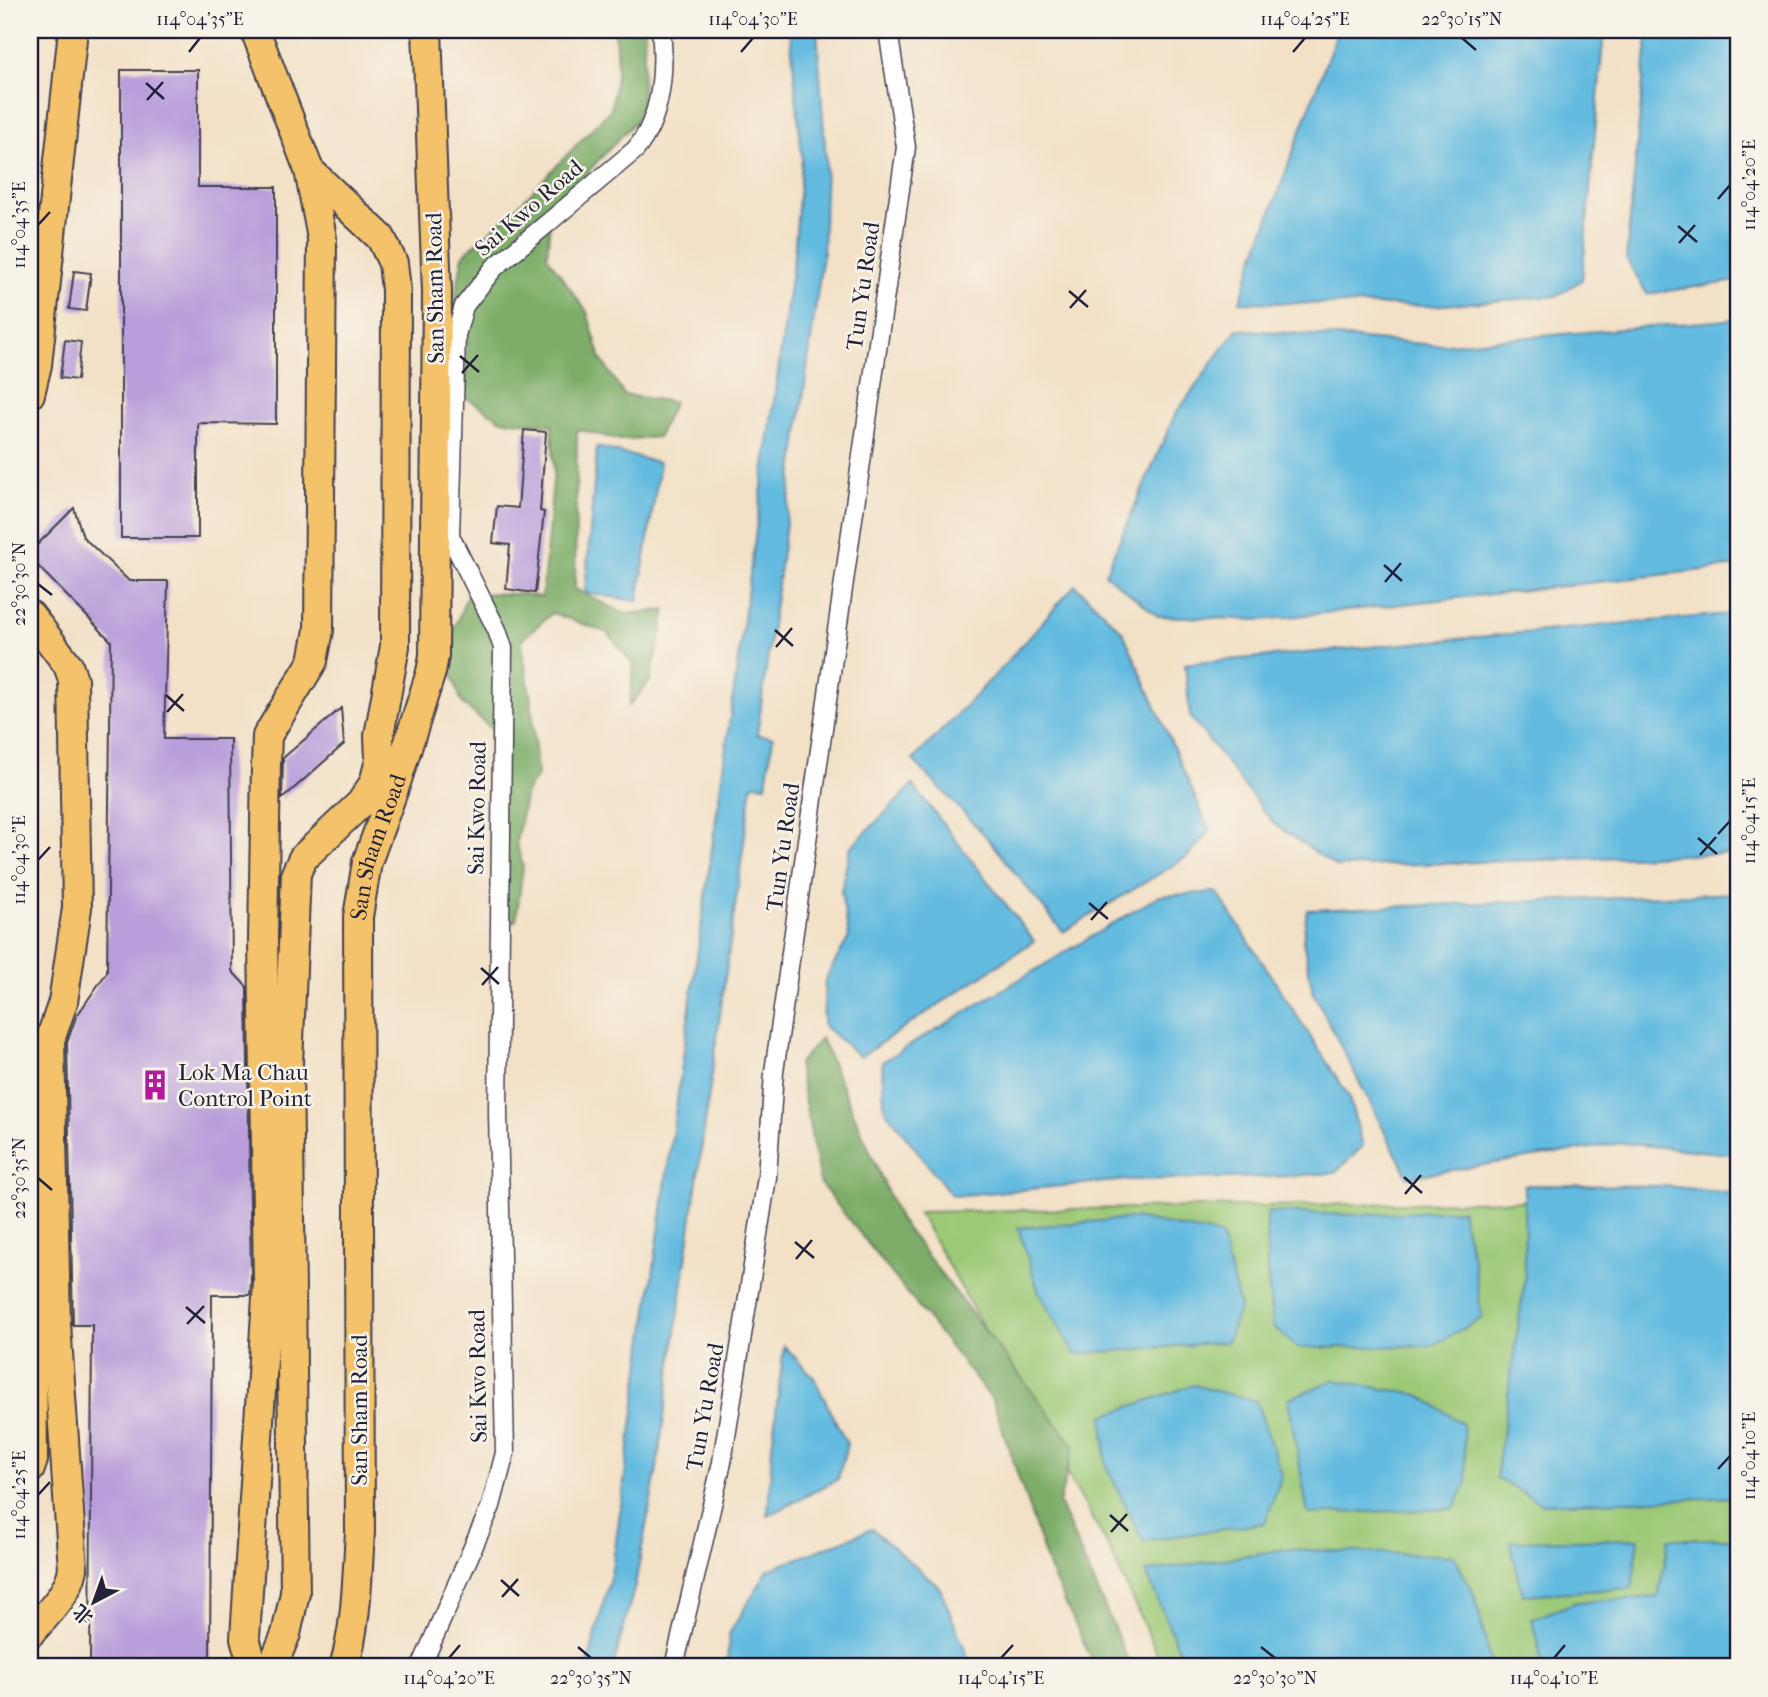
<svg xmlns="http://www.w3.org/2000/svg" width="1768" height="1697" font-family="'IM FELL French Canon','Noto Serif SC',serif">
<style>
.green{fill:#9cc976;stroke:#5f7658;stroke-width:2}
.forest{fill:#7dad67;stroke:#506851;stroke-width:2}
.water{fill:#63bbe0;stroke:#426e8e;stroke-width:2}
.building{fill:#b89eda}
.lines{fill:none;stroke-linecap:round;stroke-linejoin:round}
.minor-casing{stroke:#413f50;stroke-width:21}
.primary-casing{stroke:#413f50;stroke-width:32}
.minor{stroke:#fff;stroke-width:18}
.primary{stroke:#f4c26a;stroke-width:28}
.ticks{fill:none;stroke:#22223b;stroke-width:2.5}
.labels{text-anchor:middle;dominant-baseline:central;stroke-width:5;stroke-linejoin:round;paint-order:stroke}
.street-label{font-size:23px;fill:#22223b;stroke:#f7f3e8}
.poi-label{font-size:23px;fill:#22223b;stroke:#f7f3e8;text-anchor:start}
.neatline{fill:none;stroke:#22223b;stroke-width:2.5}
.ticks-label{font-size:18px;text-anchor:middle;fill:#22223b}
</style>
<rect width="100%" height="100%" fill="#f7f3e8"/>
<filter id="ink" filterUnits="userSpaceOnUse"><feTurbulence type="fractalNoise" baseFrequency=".0143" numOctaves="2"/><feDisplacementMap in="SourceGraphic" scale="14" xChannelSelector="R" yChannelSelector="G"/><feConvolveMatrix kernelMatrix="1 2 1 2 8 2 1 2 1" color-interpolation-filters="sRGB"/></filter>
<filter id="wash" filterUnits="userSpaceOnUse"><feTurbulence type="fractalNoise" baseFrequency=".00686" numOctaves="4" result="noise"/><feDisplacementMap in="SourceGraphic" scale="28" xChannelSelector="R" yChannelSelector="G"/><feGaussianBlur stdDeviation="1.57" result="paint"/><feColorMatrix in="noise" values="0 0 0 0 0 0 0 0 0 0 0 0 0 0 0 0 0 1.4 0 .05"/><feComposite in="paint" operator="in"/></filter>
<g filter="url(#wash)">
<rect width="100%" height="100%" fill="#f3e1c7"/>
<path class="green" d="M1738 1197V1667H1163L1107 1544 918 1212Z"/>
<path class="forest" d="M30 30H40L30 101Z
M615 30H645L641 115 551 211 547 256 587 312 601 359 624 395 674 402 658 437 620 440 577 429 575 589 625 614 666 610 650 681 629 706 634 666 608 633 552 613 521 640 532 706 537 776 526 792 516 842 523 866 516 921 494 925 497 734 462 703 445 654 468 593 521 594 542 597 554 470 552 425 502 420 465 397 467 338 453 311 463 255 515 209 611 109 617 68Z
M821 1038 899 1219 1074 1446 1059 1503 1131 1667H1095L1049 1568 993 1401 820 1183 798 1064Z"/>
<path class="water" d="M790 30H817L826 162 823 252 757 735 773 737 766 785 752 784 657 1468 635 1585 613 1667H587L612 1570 794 256 802 158Z
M1338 30H1604L1582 280 1556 296 1431 306 1240 302 1255 255Z
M1648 30H1738V281L1647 294 1626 259Z
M1738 319V566L1262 620 1158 616 1105 574 1175 415 1237 329 1436 345Z
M597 447 660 463 638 601 585 593Z
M1075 585 1123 632 1210 831 1187 857 1063 932 983 833 913 760 1000 670Z
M1738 613V853L1337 867 1273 823 1190 716 1185 664Z
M913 785 1034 941 860 1057 823 1025 825 980 849 937 841 892 850 848Z
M1217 892 1348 1095 1363 1146 1335 1173 1272 1177 1128 1180 952 1196 884 1108 882 1062 1159 896Z
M1738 893V1155L1622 1143 1408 1177 1313 992 1303 941 1307 910Z
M1524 1185 1667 1186 1738 1194V1497L1543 1504 1496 1478 1525 1278Z
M1461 1210 1473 1259 1482 1318 1432 1346 1298 1348 1273 1327 1267 1271V1212L1359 1215Z
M1134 1218 1221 1235 1240 1307 1227 1342 1075 1354 1039 1293 1018 1228Z
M784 1346 813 1376 847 1444 838 1479 768 1516 772 1447Z
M1334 1380 1419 1395 1463 1424 1467 1483 1453 1509 1308 1514 1288 1399Z
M1193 1385 1256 1401 1282 1475 1265 1523 1143 1541 1106 1466 1103 1416Z
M872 1529 940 1588 972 1667H727L729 1634 768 1570Z
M1639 1539 1632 1588 1523 1595 1510 1541Z
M1669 1539H1738V1667H1543L1532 1619 1577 1602 1658 1597Z
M1285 1549 1454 1556 1475 1596 1492 1667H1186L1146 1572Z"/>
<g id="blocks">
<path class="building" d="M121 70H198V187H276V424L198 423V538H121Z
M74 271 91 273 86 311 69 309Z
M65 340 81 342 77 380 60 378Z
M524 430 546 432 540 511 544 512 535 593 506 589 510 545 493 543 497 506 518 508Z
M74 508 83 537 129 581H168L164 739H230L232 971 247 987 251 1282 250 1295H212L210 1667H90L92 1325H73L67 1043 76 1017 107 972 111 641 30 558V552Z
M341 708 344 744 282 799 283 758Z"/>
</g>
</g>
<g filter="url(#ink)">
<use href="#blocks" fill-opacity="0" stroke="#413f50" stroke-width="2"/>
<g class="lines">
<g class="minor-casing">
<path id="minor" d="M421 1667 491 1506 505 1453 498 1112 503 648 497 630 450 536 456 335 464 306 494 268 635 150C662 119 665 69 661 30
M674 1667 722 1462 767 1177 774 1072 906 147 888 30"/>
</g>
<g class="primary-casing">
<g id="primary">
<path d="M30 394 37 365 73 30"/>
<path d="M30 615 68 665 73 680 77 908 63 1002 50 1040 56 1324 73 1569C68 1595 47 1614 30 1633"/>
<path d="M30 1066 33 1460 30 1469"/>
<path d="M253 1667 245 1638 268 1282 263 939 266 764 267 736 313 661 319 630 322 238 309 170 255 30"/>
<path d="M272 1667 286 1634 295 1593 288 1065 296 873 303 858 361 803 374 783 380 760 379 736 395 646 396 290 393 263 381 238 309 170"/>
<path id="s1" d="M344 1667C357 1624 357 1577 360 1532L358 917 367 862 396 783 431 672 434 656 437 292 427 30"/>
</g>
</g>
<use href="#minor" class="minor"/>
<use href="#primary" class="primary"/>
</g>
</g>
<path class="ticks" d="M1462 38 1476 50M189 52 200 38M741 52 753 38M1293 52 1305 38M146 83 164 99M147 100 163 82M1718 199 1730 185M38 225 50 212M1678 226 1697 242M1679 243 1695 225M1069 291 1088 307M1070 308 1086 290M460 356 479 372M462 373 478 355M1384 565 1402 581M1385 582 1401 563M38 584 52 595M775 630 793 646M776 647 792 628M166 695 184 711M167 712 183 694M1718 834 1730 821M1698 838 1717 854M1700 855 1716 837M38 860 50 847M1089 903 1108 919M1091 920 1107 902M481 968 499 984M482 985 498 967M1404 1177 1422 1193M38 1178 52 1190M1405 1194 1421 1175M795 1242 814 1258M796 1259 812 1240M186 1307 205 1323M187 1324 204 1306M1718 1469 1730 1456M38 1495 50 1482M1110 1515 1128 1531M1111 1532 1127 1514M501 1580 519 1596M502 1597 518 1579M578 1647 591 1658M1261 1647 1275 1658M449 1658 460 1645M1001 1658 1013 1645M1554 1658 1565 1645"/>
<defs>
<g id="building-bare" transform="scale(2.415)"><path d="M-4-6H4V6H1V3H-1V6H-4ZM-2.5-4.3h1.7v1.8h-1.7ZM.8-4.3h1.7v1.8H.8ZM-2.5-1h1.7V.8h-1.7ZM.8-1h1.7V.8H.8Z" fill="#b5179e" stroke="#f7f3e8" stroke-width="2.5" paint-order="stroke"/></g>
</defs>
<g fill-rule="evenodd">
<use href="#building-bare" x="155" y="1085"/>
</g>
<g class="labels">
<g class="street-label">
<text transform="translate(529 208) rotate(-41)">Sai Kwo Road</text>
<text transform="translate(863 286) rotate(-82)">Tun Yu Road</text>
<text transform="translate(435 288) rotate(-91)">San Sham Road</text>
<text transform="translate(477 808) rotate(-89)">Sai Kwo Road</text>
<text stroke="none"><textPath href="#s1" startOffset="824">San Sham Road</textPath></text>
<text transform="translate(783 847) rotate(-82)">Tun Yu Road</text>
<text transform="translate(478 1376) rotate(-91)">Sai Kwo Road</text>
<text transform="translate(705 1407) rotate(-80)">Tun Yu Road</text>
<text transform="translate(359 1410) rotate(-90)">San Sham Road</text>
</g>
<g class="poi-label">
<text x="178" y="1072">Lok Ma Chau<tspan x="178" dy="26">Control Point</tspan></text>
</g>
</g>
<rect width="1768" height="1697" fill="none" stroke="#f7f3e8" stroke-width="77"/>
<g transform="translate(94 1602) rotate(221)" stroke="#f7f3e8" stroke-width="5" paint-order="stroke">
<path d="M0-5L12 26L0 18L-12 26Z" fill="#22223b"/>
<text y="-10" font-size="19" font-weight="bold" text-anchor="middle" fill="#22223b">北</text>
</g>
<rect x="38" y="38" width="1692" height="1620" class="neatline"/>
<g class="ticks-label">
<text x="200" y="25">114°04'35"E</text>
<text x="753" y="25">114°04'30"E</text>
<text x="1305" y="25">114°04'25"E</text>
<text x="1462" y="25">22°30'15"N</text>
<text transform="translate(1749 185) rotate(-90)" y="6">114°04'20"E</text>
<text transform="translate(19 225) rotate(-90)" y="6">114°04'35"E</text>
<text transform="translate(19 584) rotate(-90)" y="6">22°30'30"N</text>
<text transform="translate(1749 821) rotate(-90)" y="6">114°04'15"E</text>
<text transform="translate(19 860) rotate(-90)" y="6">114°04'30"E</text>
<text transform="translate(19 1178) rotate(-90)" y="6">22°30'35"N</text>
<text transform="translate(1749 1456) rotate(-90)" y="6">114°04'10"E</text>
<text transform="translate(19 1495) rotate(-90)" y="6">114°04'25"E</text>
<text x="449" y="1684">114°04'20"E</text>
<text x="591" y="1684">22°30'35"N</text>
<text x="1001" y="1684">114°04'15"E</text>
<text x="1275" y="1684">22°30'30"N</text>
<text x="1554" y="1684">114°04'10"E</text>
</g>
</svg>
